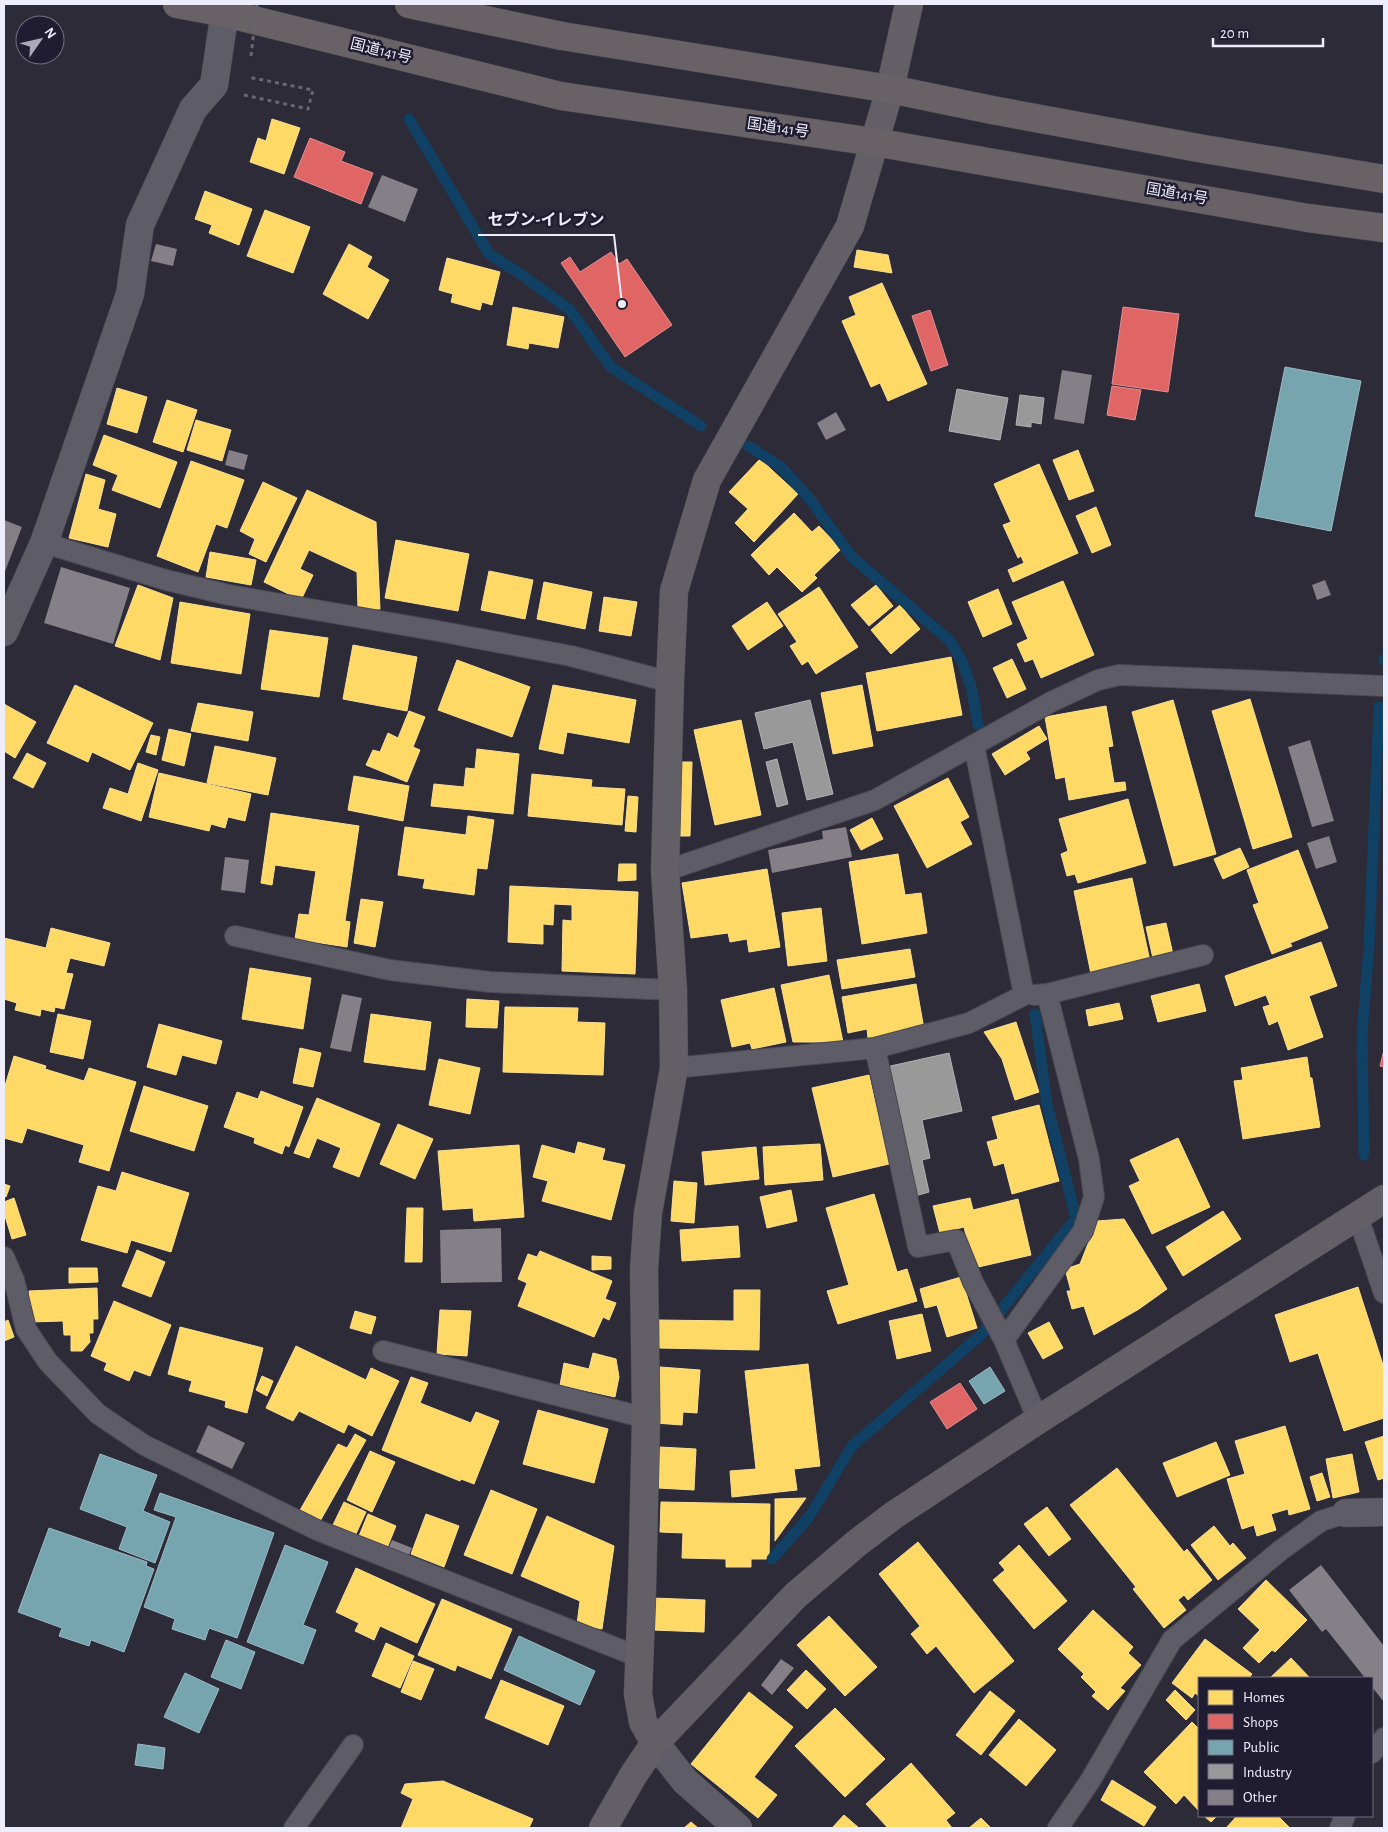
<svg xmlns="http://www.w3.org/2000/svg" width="1388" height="1832" font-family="'Alegreya Sans','Noto Sans JP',sans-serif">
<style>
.homes{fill:#ffd966;stroke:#fadf93}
.shops{fill:#e06666;stroke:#e48e93}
.public{fill:#76a5af;stroke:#9abbc6}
.industry{fill:#999;stroke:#b2b2b7}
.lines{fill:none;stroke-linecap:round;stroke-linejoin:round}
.stream{stroke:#104064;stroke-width:11}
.building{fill:#857f88}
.lane-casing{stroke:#494752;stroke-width:22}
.street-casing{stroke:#494752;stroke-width:29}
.secondary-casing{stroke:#494752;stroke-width:29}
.highway-casing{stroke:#494752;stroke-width:29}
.path{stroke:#686771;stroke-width:3;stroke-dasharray:4 4;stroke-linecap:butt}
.lane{stroke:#5d5c67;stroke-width:20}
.street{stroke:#5d5c67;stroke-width:28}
.secondary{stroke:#625f66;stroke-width:28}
.highway{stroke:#686165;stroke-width:28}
.path-bridge{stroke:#686771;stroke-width:3;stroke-dasharray:4 4;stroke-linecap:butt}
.labels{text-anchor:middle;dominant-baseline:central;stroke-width:5;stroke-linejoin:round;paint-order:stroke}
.street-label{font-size:15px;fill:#eeedfc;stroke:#201c32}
.leader{fill:none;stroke:#eeedfc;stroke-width:2}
.callout-dot{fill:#eeedfc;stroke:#201c32;stroke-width:2}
.callout-label{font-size:16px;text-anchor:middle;font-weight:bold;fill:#eeedfc;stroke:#201c32;stroke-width:5;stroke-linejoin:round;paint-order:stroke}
</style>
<rect width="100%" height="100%" fill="#2c2b37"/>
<path class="homes" d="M272 119 300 128 284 174 250 162 258 138 266 141Z
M205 191 252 209 239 245 209 233 212 225 195 219Z
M265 210 310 227 293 273 247 256Z
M349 244 372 257 367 267 389 280 368 319 323 294Z
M857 250 888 255 892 273 854 267Z
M447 258 500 272 492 305 482 302 480 310 451 302 453 294 439 290Z
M882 283 927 384 888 401 880 383 871 387 842 321 856 315 849 297Z
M513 307 564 317 558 348 529 343 528 349 507 345Z
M117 388 147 397 137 433 107 424Z
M167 400 197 410 183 452 153 442Z
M196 420 231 430 222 461 187 450Z
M104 435 177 462 160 508 112 490 118 475 93 465Z
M1078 450 1094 491 1069 500 1053 460Z
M760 459 798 494 754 542 735 523 748 509 729 492Z
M191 461 244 480 227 528 216 524 198 572 157 556Z
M1039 464 1078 553 1013 582 1008 570 1024 563 1021 556 1018 558 1003 525 1011 522 994 484Z
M86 474 105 480 98 509 116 514 108 547 69 538Z
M263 482 297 498 266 562 249 554 255 539 240 531Z
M307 490 376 522 380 609H358L357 572 309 550 300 569 313 575 301 600 264 582Z
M1096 507 1111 545 1092 553 1076 516Z
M794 513 812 532 819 526 841 549 814 575 817 578 802 592 777 567 769 575 751 555Z
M396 540 469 554 458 611 385 598Z
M210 552 256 560 251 585 206 577Z
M489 571 533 580 525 619 481 610Z
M1063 581 1094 655 1041 678 1033 659 1025 662 1017 644 1028 639 1012 602Z
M544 582 592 592 585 629 537 619Z
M138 585 173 598 160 660 115 646Z
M876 585 893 606 869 626 851 605Z
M819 587 858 647 816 674 808 661 802 665 790 646 797 642 778 614Z
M998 589 1012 624 983 637 968 602Z
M604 597 637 602 631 636 599 631Z
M180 602 250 614 241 674 171 663Z
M767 602 783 626 748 650 732 626Z
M900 605 920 629 891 654 871 630Z
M270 630 328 638 319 697 261 689Z
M353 645 417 657 407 711 343 699Z
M951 657 962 715 877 731 866 673Z
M1012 659 1026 689 1007 698 993 668Z
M457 660 530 687 512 737 438 710Z
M75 685 153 723 130 770 92 752 88 762 47 743Z
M553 685 636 700 629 743 567 732 563 754 539 749Z
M862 685 873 746 833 754 821 693Z
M1250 699 1292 837 1253 849 1212 711Z
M1173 700 1216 854 1174 866 1132 712Z
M198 703 253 712 248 741 191 731Z
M4 704 36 722 15 758 4 751Z
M1106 706 1113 746 1108 747 1114 783 1125 782 1126 790 1069 800 1065 777 1056 779 1045 717Z
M409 711 425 717 413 747 420 750 407 782 366 765 373 750 380 752 388 733 398 738Z
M741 720 761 815 715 825 694 730Z
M1039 726 1047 739 1026 752 1030 759 1005 775 992 754Z
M169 729 191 734 184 766 162 760Z
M151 735 160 737 156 755 146 752Z
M215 746 276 758 268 795 207 783Z
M477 749 519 754 513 814 431 806 434 784 464 787 466 768 475 769Z
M27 753 46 763 33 788 13 778Z
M679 762H692L690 836H677Z
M138 763 158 770 141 821 103 808 110 788 128 794Z
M159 773 251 794 245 821 228 817 225 828 211 824 209 831 149 817Z
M532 774 592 780 591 787 625 789 622 825 528 816Z
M354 776 409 786 403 821 348 810Z
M948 778 969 817 960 822 972 844 927 868 894 806Z
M628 796 638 797 636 832 625 831Z
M1128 799 1146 863 1078 883 1075 874 1067 876 1061 854 1068 851 1059 819Z
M271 813 359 826 345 921 350 922 347 947 295 939 299 914 309 915 316 871 275 865 272 885 261 883Z
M468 816 494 820 487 869 477 868 474 895 423 888 425 879 398 875 405 827 466 835Z
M872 818 883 839 861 850 850 830Z
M1240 848 1249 867 1223 879 1214 859Z
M1298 850 1328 928 1290 943 1292 946 1272 954 1253 905 1259 903 1247 870Z
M898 854 905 895 921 893 927 933 862 944 849 862Z
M619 864H636V880L618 881Z
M767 869 780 947 749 952 747 939 730 942 728 933 691 938 682 883Z
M1132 878 1150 961 1091 974 1074 891Z
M510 886 638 892 635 974 562 971 563 920 572 921V905L554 904 553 925 543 924V944L508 942Z
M361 899 383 902 375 947 354 943Z
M821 908 827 961 788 966 782 913Z
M1166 923 1174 959 1154 963 1146 927Z
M51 928 110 943 104 966 70 958 66 973 73 974 64 1009 55 1007 54 1012 41 1009 40 1016 15 1010 17 1003 4 999V938L46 948Z
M1321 942 1337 986 1309 996 1323 1037 1288 1050 1278 1021 1269 1025 1263 1007 1270 1005 1266 995 1235 1006 1225 976Z
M910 949 915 977 842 989 837 960Z
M250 968 311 978 303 1029 242 1019Z
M829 975 843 1042H793L781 985Z
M916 984 924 1029 868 1038 867 1029 848 1033 842 997Z
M1199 984 1206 1011 1158 1022 1151 996Z
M774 988 786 1042 752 1049 750 1043 732 1047 721 1000Z
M467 999 499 1001 497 1028 466 1027Z
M1119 1003 1123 1019 1089 1026 1086 1010Z
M505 1007 578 1008 577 1022 605 1023 603 1075 503 1072Z
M58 1014 91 1021 83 1059 50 1052Z
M371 1014 431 1022 425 1070 364 1062Z
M1016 1022 1039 1092 1015 1100 1002 1059 984 1032Z
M159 1024 222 1041 216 1064 182 1055 176 1075 147 1067Z
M300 1048 321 1053 313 1087 293 1083Z
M14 1056 46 1066 45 1069 84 1081 89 1068 136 1082 109 1171 79 1162 84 1145 27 1128 22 1143 4 1138V1089Z
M1307 1057 1310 1078H1312L1320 1127 1243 1139 1234 1081 1243 1080 1241 1068Z
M439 1059 480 1068 470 1114 429 1105Z
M869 1075 889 1164 833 1177 812 1088Z
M144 1086 208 1106 194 1151 130 1131Z
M261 1091 303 1107 289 1147 285 1145 282 1154 254 1143 255 1138 224 1127 237 1092 258 1099Z
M317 1098 380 1124 359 1177 333 1167 341 1148 317 1138 309 1158 294 1153Z
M1039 1105 1059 1181 1012 1194 1004 1163 994 1166 987 1142 998 1139 992 1117Z
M398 1124 433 1139 415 1179 380 1164Z
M1178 1138 1210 1207 1152 1234 1129 1186 1140 1181 1130 1160Z
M578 1142 605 1149 602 1160 625 1165 611 1220 542 1201 548 1181 533 1177 542 1145 575 1154Z
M820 1144 823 1180 765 1185 763 1147Z
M519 1145 524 1217 474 1221 473 1208 443 1210 438 1151Z
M756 1147 759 1179 705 1185 702 1152Z
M122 1172 189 1193 171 1252 131 1240 127 1253 81 1240 98 1186 116 1191Z
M674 1181 697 1183 694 1223 671 1221Z
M4 1184 10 1186 6 1197 4 1196Z
M791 1190 797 1221 767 1228 760 1197Z
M874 1194 897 1272 907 1269 917 1301 838 1324 827 1291 849 1285 826 1208Z
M14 1198 26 1235 12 1239 4 1213V1202Z
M970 1198 973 1210 1018 1199 1031 1255 974 1268 964 1227 940 1233 933 1206Z
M407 1208H423L422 1262H405Z
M1223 1211 1241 1239 1183 1276 1166 1247Z
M1124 1219 1167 1289 1139 1309 1094 1335 1084 1306 1072 1309 1067 1291H1071L1065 1269 1080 1264 1097 1221Z
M738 1226 740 1257 682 1261 680 1230Z
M137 1250 165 1262 151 1297 122 1286Z
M540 1251 612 1281 605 1299 616 1303 609 1320 603 1317 594 1337 518 1306 527 1283 518 1279 528 1254 537 1257Z
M592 1256 611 1257V1269L592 1270Z
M69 1268H97L98 1282 69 1283Z
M961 1277 977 1328 947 1337 937 1305 925 1308 920 1289Z
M1358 1287 1384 1368V1418L1344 1431 1318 1353 1290 1362 1275 1315Z
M97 1288 98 1319H93V1333H89L90 1342 82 1351H71V1335H64L63 1321 30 1322 29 1291Z
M734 1290H760L759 1350 658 1348V1320L734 1321Z
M114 1301 171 1325 150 1376 134 1370 129 1381 104 1370 107 1363 91 1356Z
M440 1310 471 1311 467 1356 437 1354Z
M355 1311 376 1317 371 1334 350 1328Z
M922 1314 931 1351 897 1359 889 1321Z
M8 1320 14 1337 4 1341V1322Z
M1049 1322 1063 1348 1043 1359 1028 1333Z
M180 1327 263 1348 247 1413 225 1407 226 1401 189 1391 192 1381 168 1374Z
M296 1346 366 1380 371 1368 399 1381 372 1436 348 1424 344 1433 299 1411 293 1421 266 1408Z
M593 1353 616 1359 619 1377 615 1397 560 1385 564 1363 589 1369Z
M808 1364 820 1466 794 1469 797 1490 732 1497 730 1471 756 1469 745 1371Z
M660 1367 700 1370 697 1413 683 1412 682 1425 655 1423Z
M262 1376 273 1381 267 1396 256 1390Z
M411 1377 428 1383 420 1403 471 1423 476 1412 499 1421 474 1484 461 1479 460 1481 382 1450Z
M538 1410 608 1429 594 1483 523 1464Z
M1285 1426 1310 1509 1289 1515 1288 1509 1271 1514 1276 1530 1257 1536 1254 1525 1242 1529 1227 1479 1245 1474 1235 1441Z
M355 1434 366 1440 319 1523 299 1512 338 1444 347 1448Z
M1384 1436V1478L1378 1480 1365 1442Z
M1216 1442 1230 1475 1177 1497 1163 1463Z
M660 1447 696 1449 694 1490 658 1488Z
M370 1451 395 1462 372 1512 347 1500Z
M1352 1454 1359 1492 1333 1498 1326 1459Z
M1117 1468 1184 1552 1187 1549 1212 1580 1188 1600 1184 1595 1178 1600 1186 1610 1164 1628 1133 1589 1136 1587 1070 1505Z
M1322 1473 1330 1497 1317 1501 1310 1477Z
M491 1490 537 1509 512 1574 464 1555Z
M806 1498 775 1541V1499Z
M344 1502 366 1512 355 1536 333 1525Z
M661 1502 770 1504 769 1559H751V1567H726V1559L682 1558 683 1533 660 1532Z
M1047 1507 1071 1539 1049 1556 1024 1524Z
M368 1514 396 1526 387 1548 359 1536Z
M426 1514 459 1526 444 1567 411 1554Z
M547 1516 614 1546 602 1629 577 1624 580 1601 521 1576Z
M1214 1526 1230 1546 1233 1543 1246 1558 1218 1580 1191 1545Z
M918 1542 1014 1661 974 1693 936 1646 927 1654 911 1634 920 1626 879 1574Z
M1019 1545 1067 1601 1034 1629 993 1580 1005 1570 999 1563Z
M356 1568 435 1604 417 1643 380 1626 374 1640 355 1631 359 1623 336 1612Z
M1266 1580 1307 1620 1275 1652 1272 1650 1259 1663 1243 1648 1260 1630 1238 1609Z
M653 1598 705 1600 704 1632 652 1630Z
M442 1599 512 1629 491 1679 457 1665 455 1671 418 1655Z
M1093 1610 1133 1647 1128 1653 1141 1665 1120 1688 1125 1691 1108 1710 1092 1696 1096 1692 1081 1677 1084 1674 1058 1649Z
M829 1616 877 1667 845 1696 797 1645Z
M1205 1639 1252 1674 1249 1678H1199V1696L1195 1693 1192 1698 1172 1683Z
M386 1643 414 1656 400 1688 372 1676Z
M1291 1658 1310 1678H1270Z
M413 1661 434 1669 421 1700 401 1692Z
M806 1670 826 1689 807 1709 787 1690Z
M501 1680 564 1706 548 1745 485 1718Z
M1175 1690 1195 1710 1186 1720 1166 1700Z
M990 1691 1015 1711 981 1755 956 1735Z
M749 1692 793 1727 754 1777 777 1795 758 1818 691 1764Z
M835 1708 885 1759 845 1797 795 1746Z
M1019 1719 1056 1750 1026 1786 989 1755Z
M1192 1722 1199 1729V1811L1184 1795 1176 1804 1144 1772Z
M911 1763 955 1813 946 1820 952 1828H888L866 1804Z
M1112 1780 1156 1807 1144 1826 1101 1800Z
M443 1781 533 1819 529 1828H401L413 1799 401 1793 405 1784Z
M844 1815 859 1828H832Z
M1204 1816H1217L1211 1822Z
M1237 1816H1278L1290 1828H1226Z
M981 1818 991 1828H969Z
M691 1822 698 1828H684Z"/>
<path class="shops" d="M310 138 345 152 341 161 373 173 361 204 294 177Z
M611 252 619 264 627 259 672 325 625 357 561 263 570 257 580 272Z
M1123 307 1179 314 1168 392 1112 384Z
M930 310 948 365 931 371 912 316Z
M1112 386 1141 390 1135 420 1107 415Z
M1384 1050V1067L1380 1066Z
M960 1383 977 1409 947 1429 930 1402Z"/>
<path class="public" d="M1285 367 1361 381 1331 531 1255 516Z
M990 1367 1005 1391 984 1404 969 1381Z
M100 1454 157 1475 143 1511 170 1522 155 1563 119 1549 127 1527 80 1509Z
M160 1493 274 1533 237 1638 209 1628 205 1640 172 1629 175 1619 144 1607 176 1517 154 1510Z
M49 1528 147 1562 146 1566 154 1569 124 1652 91 1640 89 1646 59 1636 62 1628 18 1612Z
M285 1545 328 1562 303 1625 316 1630 303 1664 247 1642Z
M519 1636 595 1671 580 1705 504 1670Z
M226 1640 255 1652 241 1689 211 1677Z
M185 1673 219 1689 199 1733 164 1717Z
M138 1744 165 1748 163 1769 135 1765Z"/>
<path class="industry" d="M957 389 1008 398 1000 440 949 431Z
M1020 395 1044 398 1041 424 1031 422V427L1016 425Z
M810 700 833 794 807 800 793 742 764 749 755 713Z
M777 759 788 804 777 807 766 762Z
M949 1053 962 1111 922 1120 930 1158 922 1160 929 1192 915 1196 886 1067Z"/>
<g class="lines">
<path class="stream" d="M409 119 489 254 522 275 570 310 611 367 701 426
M748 446 781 467 809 498 852 557 950 641 962 661 972 690 978 725
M1384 660V659
M1364 1155 1362 1035 1369 946 1379 707
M772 1559 809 1517 852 1446 982 1334 1076 1218 1047 1104 1035 1014"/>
</g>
<path class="building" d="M382 175 418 189 405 222 368 207Z
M156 244 177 249 173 266 151 261Z
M1062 370 1092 375 1084 424 1054 419Z
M836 412 846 430 826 440 817 423Z
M229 450 248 455 244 470 225 465Z
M4 520 22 527 4 574Z
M61 567 130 588 113 644 44 623Z
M1325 580 1331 595 1317 600 1312 585Z
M1310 740 1334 821 1312 827 1288 747Z
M846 827 852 857 772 873 768 850 823 839 822 831Z
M1329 836 1337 862 1316 869 1307 843Z
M225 857 249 860 245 893 221 890Z
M342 994 362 998 351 1052 330 1048Z
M501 1228 502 1282 441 1283 440 1230Z
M208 1425 245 1443 232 1469 196 1452Z
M392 1540 412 1548 408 1557 388 1549Z
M1321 1565 1384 1646V1702L1372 1687V1678H1365L1326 1629 1322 1632 1289 1590Z
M781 1659 794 1668 772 1695 761 1685Z"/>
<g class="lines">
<g class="lane-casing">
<path id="lane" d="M44 543 166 580 229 595 438 631 571 656 670 682
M665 871 875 800 1051 702 1098 680 1119 675 1384 686
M235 936 390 970 490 982 673 990
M1034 995 1047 994 1203 955
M875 1048 918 1247 956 1240 973 1282 1004 1340
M674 1068 875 1048 969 1023 1024 995 974 745
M1358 1217 1384 1293
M4 1257 14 1280 26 1329 48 1362 98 1414 144 1445 317 1530 639 1657
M383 1351 646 1418
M1038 1420 1004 1340 1083 1231 1094 1197 1089 1159 1047 994
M1372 1753 1384 1738
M294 1828 353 1745
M1058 1828 1090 1781 1172 1640 1281 1550 1321 1521 1346 1513
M1340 1828 1345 1816"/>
</g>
<g class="street-casing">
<path id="street" d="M4 632 44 543 130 294 140 225 193 109 214 85 226 4
M1346 1513 1384 1512
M655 1743 685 1781 738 1828"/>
</g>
<g class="secondary-casing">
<path id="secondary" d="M655 1743 795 1596 857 1543 894 1515 1038 1420 1384 1199
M603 1828 634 1774 655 1743 643 1722 638 1694 642 1590 646 1418 644 1269 648 1213 674 1068 673 990 665 871 670 682 674 591 707 480 850 226 890 89 909 4"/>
</g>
<g class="highway-casing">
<path id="highway" d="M177 4 225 13 561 96 874 142 1308 218 1384 228
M409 4 562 36 890 89 992 110 1204 149 1384 179"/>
</g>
<path class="path" d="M244 95 308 109 313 90 248 77"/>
<use href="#lane" class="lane"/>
<use href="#street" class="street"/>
<use href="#secondary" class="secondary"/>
<use href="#highway" class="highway"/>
<path class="path-bridge" d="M251 56 257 4"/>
</g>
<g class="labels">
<g class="street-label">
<text transform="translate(381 51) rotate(14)">国道141号</text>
<text transform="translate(778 128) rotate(8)">国道141号</text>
<text transform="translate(1177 194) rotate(10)">国道141号</text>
</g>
</g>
<path class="leader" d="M622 304L614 235H478"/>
<circle class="callout-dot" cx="622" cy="304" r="5"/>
<g class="callout-label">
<text x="546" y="225">セブン-イレブン</text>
</g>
<rect width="1388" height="1832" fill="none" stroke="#eeedfc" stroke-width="10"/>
<rect x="1198" y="1677" width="175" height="140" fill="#201c32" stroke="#727083"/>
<rect x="1208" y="1690" width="25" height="15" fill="#ffd966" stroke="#727083"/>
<text x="1243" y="1702" font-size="15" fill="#eeedfc">Homes</text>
<rect x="1208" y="1714" width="25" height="15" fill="#e06666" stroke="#727083"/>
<text x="1243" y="1727" font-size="15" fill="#eeedfc">Shops</text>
<rect x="1208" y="1740" width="25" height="15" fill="#76a5af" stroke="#727083"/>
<text x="1243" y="1752" font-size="15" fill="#eeedfc">Public</text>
<rect x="1208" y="1764" width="25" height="15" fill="#999999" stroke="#727083"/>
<text x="1243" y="1777" font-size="15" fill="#eeedfc">Industry</text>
<rect x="1208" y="1790" width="25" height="15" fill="#857f88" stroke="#727083"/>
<text x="1243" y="1802" font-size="15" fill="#eeedfc">Other</text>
<g transform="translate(40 40) rotate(56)"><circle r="24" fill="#201c32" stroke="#727083"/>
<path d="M0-4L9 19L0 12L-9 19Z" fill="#aaa9b7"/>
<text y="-8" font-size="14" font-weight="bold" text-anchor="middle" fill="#eeedfc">N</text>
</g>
<path d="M1213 38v8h110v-8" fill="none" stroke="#eeedfc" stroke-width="2.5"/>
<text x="1220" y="38" font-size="15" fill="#eeedfc" stroke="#201c32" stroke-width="4" paint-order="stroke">20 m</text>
</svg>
